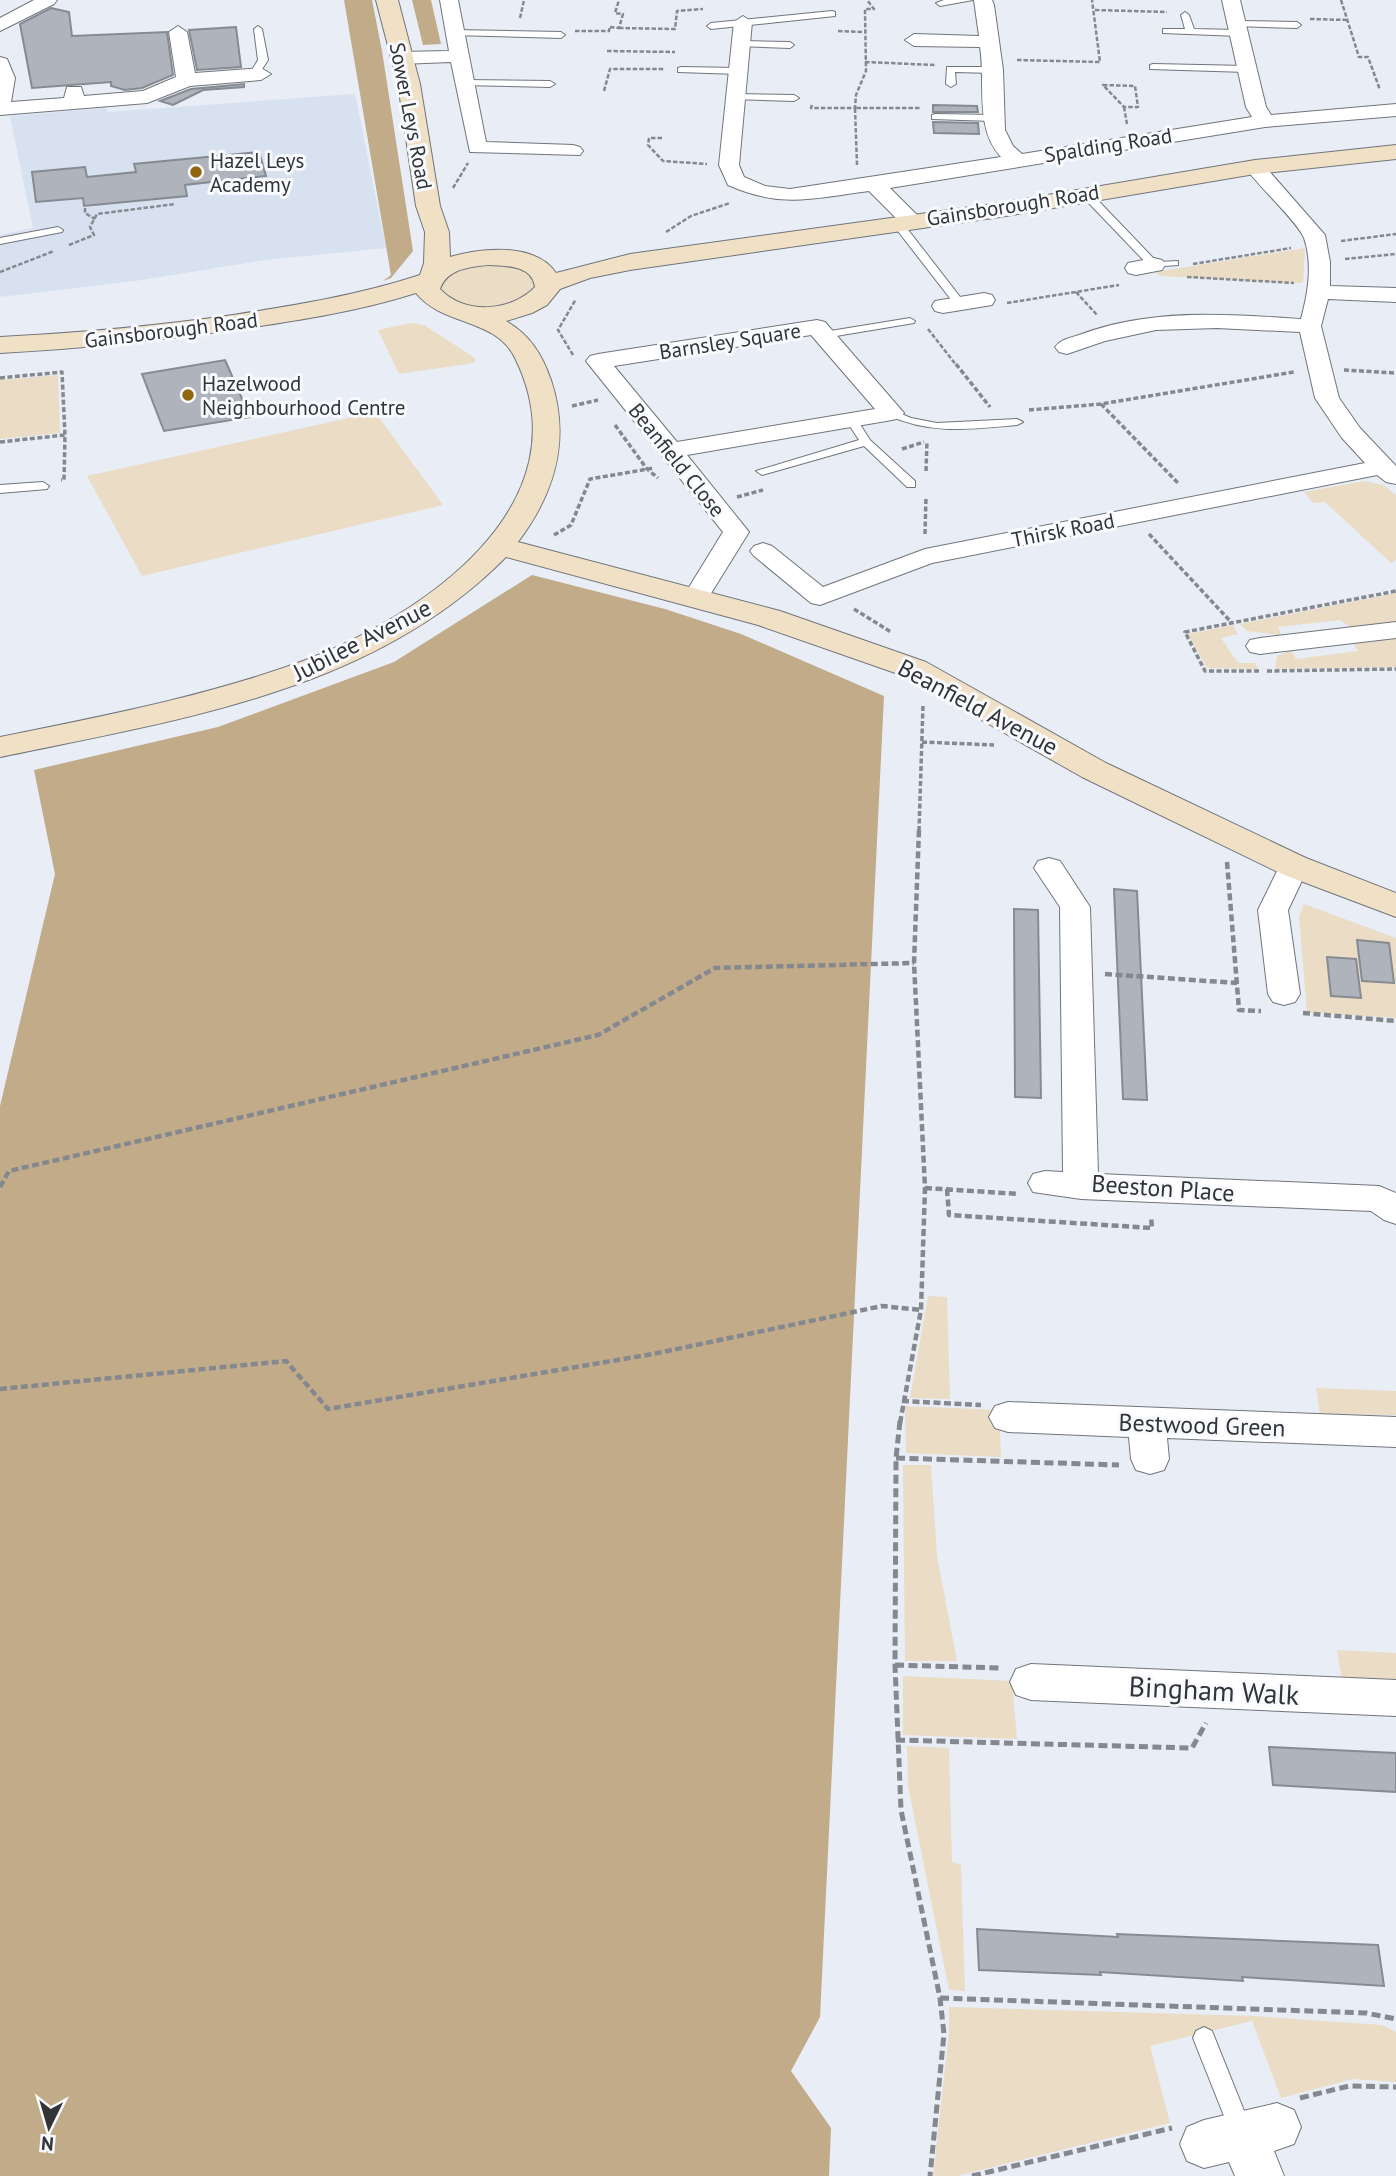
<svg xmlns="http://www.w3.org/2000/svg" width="1396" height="2176" font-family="'PT Sans',sans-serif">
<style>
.built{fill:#d7e1f0}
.green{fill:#eadcc5}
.forest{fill:#c1ab88}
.building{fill:#afb4bc;stroke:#868b93;stroke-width:2}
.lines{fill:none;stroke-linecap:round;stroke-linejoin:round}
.lane-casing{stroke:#70757c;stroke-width:2}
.street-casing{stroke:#70757c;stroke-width:2}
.secondary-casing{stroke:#70757c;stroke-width:2}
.path-far3{stroke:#85898f;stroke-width:2.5;stroke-dasharray:4.5 2;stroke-linecap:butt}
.path-far2{stroke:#85898f;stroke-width:3.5;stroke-dasharray:5 2.5;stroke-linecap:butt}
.path-far1{stroke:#85898f;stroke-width:4.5;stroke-dasharray:7 3.5;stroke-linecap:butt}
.path{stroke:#85898f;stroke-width:5;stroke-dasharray:9 4.5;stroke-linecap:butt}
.lane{fill:#fff;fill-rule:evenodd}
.street{fill:#fff;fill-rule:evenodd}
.secondary{fill:#f0e1c6;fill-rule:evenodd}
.poi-dot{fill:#91680f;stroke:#f8fafe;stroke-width:2.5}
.labels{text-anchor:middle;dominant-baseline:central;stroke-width:6;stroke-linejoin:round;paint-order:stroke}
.far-street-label{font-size:21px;fill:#323438;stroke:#f8fafe}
.far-poi-label{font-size:21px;fill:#323438;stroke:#f8fafe;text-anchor:start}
.street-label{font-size:24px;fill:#323438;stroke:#f8fafe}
.near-street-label{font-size:28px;fill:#323438;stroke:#f8fafe}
</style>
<rect width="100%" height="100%" fill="#e8edf6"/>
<path class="built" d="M355 94 386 248 265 260 135 281 0 297V235L33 228 10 116 106 108 108 112Z"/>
<path class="green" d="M1305 248 1303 283 1161 276 1155 272Z
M488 262 530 271 539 285 513 305 480 309 451 302 437 289 445 274Z
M411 323 424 325 475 358 474 363 399 374 378 330Z
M58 375 60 433 0 439V380Z
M375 412 443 505 142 576 87 476Z
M1364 481 1384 485 1396 495V560L1391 563 1325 502 1313 503 1304 492Z
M1396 593V625L1353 629 1340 620 1278 627 1281 635 1247 631 1240 624Z
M1233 625 1238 634 1221 638 1238 663H1255L1258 669 1207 668 1188 634Z
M1396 636V667L1275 669 1277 656 1291 650 1296 659 1358 651 1352 641Z
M1304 904 1396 938V1018L1307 1012 1299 917Z
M928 1296 947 1297 950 1399 910 1398Z
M1316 1388 1396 1391V1415L1320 1414Z
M905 1406 999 1410 1001 1457 906 1453Z
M903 1465H931L937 1556 957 1661H905Z
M1337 1650 1396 1653V1683L1342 1681Z
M903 1676 1012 1681 1017 1739 903 1735Z
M907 1746 949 1748 952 1862 961 1865 965 1991 949 1990 908 1786Z
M949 2007 1254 2016 1382 2025 1396 2032V2082L1353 2079 1281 2098 1252 2021 1150 2046 1170 2123 957 2176H933L949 2033Z"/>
<path class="forest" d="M344 0H372L382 51 413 251 391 278 383 281 391 275Z
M412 0H431L441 44 423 45Z
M532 575 665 609 741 634 884 696 820 2017 791 2071 831 2128 829 2176H0V1106L55 874 34 770 218 727 394 662Z"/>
<path class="building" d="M51 8 69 12 72 36 167 32 173 75 142 88 125 90 111 86V82L32 88 20 24Z
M236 27 241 67 197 70 189 30Z
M244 84V87L203 90 173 105 160 101 191 89Z
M933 105 977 106 978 112H933Z
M933 122 978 123 979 134 934 133Z
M259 152 266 176 185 185 187 196 84 206 83 198 36 202 32 172 85 167 87 177 136 172 134 164Z
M225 360 250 417 164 431 142 374Z
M1114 889 1137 891 1147 1100 1123 1099Z
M1014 909 1038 910 1041 1098 1015 1097Z
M1357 940 1389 943 1394 983 1362 981Z
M1327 957 1356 959 1361 998 1331 996Z
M1269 1747 1396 1753V1792L1273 1785Z
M977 1929 1118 1937 1117 1934 1378 1945 1384 1986 1242 1977 1243 1981 1100 1972 1101 1975 979 1970Z"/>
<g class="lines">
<g class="lane-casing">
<path id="lane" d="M944 0H973L940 6 936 3Z
M832 11 835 12V16L711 29 707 26 711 23Z
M1185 12 1189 15 1194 29 1239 30 1243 33 1239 36 1163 33V29H1185L1181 15Z
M1237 21 1297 22 1301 25 1297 28 1234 26 1233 24Z
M258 26 262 29 268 60 257 77 254 78 249 75 258 60 254 29Z
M454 30 561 32 565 35 561 38 451 35V31Z
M741 41 790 42 794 45 790 48 738 46V42Z
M1153 64 1247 66 1252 69 1247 72 1150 69V65Z
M681 67 739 68 744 71 739 74 678 72V68Z
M947 67H993L998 70 993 73 955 72 956 84 951 87 946 84Z
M464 80 550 81 555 84 550 87 461 85 459 83Z
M735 94 794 95 799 98 794 101 732 99 730 97Z
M935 114 993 115 998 118 993 121 932 119V115Z
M1081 191H1089L1157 262 1178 261V265L1150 267 1081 195Z
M894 222H902L964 302V306H956L894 226Z
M58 227 63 230 62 232 0 244V238Z
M910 318 915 321 914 323 824 338 819 335 824 332Z
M892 410 911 418 937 423 1017 419 1023 422 1017 425C971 429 931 435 888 415V411Z
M852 417 856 418 870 440 915 481V487H907L864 446 762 475 756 471 859 440 846 420Z
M43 482 49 486 47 489 0 493V485Z
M1204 2027 1212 2031 1253 2133 1250 2141 1242 2144 1234 2141 1193 2038 1196 2031Z"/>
</g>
<g class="street-casing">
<path id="street" d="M34 0H57L54 4 0 31V18Z
M440 0H458L486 142 573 145 580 147 583 151 580 155 470 152 451 62 400 64 390 58 400 52 449 51Z
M974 0H992L994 5 1003 70 1005 130 1013 146 1022 154 1252 117 1246 107 1222 0H1240L1266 107 1271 115 1396 104V116L1265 127 890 188 924 222 921 227H905L869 191C813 198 782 209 728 185L719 165 734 22 743 16 752 22 739 165 744 177 765 186 790 189 1001 157C974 128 986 84 980 47L914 46 905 40 914 34 979 36Z
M178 26 187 32 195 73 261 68 271 74 261 80 190 86 147 103 0 115V57L7 59 15 78 11 102 64 98 67 87H81L84 96 143 91 176 77 169 32Z
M1255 161 1262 163 1325 235 1330 262V286L1396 288V302L1328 299 1321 326 1339 398 1360 428 1396 466V484L1386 482 1377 475 932 563 820 605 811 603 754 556 750 551 754 546 763 543 772 546 823 587 925 549 1365 463 1342 438 1315 398 1300 332 1217 328 1156 330 1105 341 1067 354 1059 352 1055 347C1061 339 1070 338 1079 335 1150 308 1227 314 1301 319 1308 293 1313 264 1304 238 1298 222 1257 185 1245 167L1248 163Z
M1154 258 1162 260 1165 265 1162 270 1136 275 1128 273 1125 268 1128 263Z
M984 293 992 295 995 300 992 305 943 313 935 311 932 306 935 301Z
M817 320 825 322 904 413 900 418 892 420 687 455 749 532 705 603 696 605 687 603 683 597 723 532 586 361 590 356 598 354ZM811 335 875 409 677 442 614 366Z
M1396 622V638L1260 654 1250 652 1246 646 1250 640 1260 638Z
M1294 856 1305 859 1309 866 1288 910 1300 994 1295 1002 1284 1005 1273 1002 1268 994 1258 910 1283 859Z
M1049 858 1060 861 1090 907 1098 1174 1379 1186 1396 1193V1224L1384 1220 1371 1211 1081 1199 1033 1192 1028 1183 1033 1174 1045 1171 1063 1172 1060 907 1034 868 1038 861Z
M1008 1402 1396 1417V1447L1167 1438 1169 1459 1164 1470 1150 1474 1136 1470 1131 1459 1129 1437 1008 1432 995 1428 989 1417 995 1406Z
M1031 1664 1396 1680V1716L1031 1700 1016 1695 1010 1682 1016 1669Z
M1277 2103 1294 2110 1301 2127 1294 2144 1274 2151 1284 2176H1235L1229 2162 1204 2168 1187 2161 1180 2144 1187 2127 1204 2120Z"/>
</g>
<g class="secondary-casing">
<path id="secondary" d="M376 0H398L420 84 440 206 449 232 450 257C481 248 535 242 556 273L630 254 1000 203 1255 160 1396 145V159L1255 174 1000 217 630 270 590 278 560 289 547 305 532 313 506 321C530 335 542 354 551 380 571 440 555 493 518 542L780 611 926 662 1106 763 1306 858 1396 893V917L1282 874 1082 777 904 676 758 625 506 557C373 692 177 720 0 757V737C102 716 205 697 303 661 421 617 588 505 515 358 496 318 442 326 416 293 356 312 295 321 233 330 156 341 78 349 0 353V337C78 333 156 326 233 315 297 305 359 295 420 275L424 263 425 232 416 206 398 84ZM488 265C506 266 532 265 535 287 511 312 464 315 440 289 447 269 469 267 488 265Z"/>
</g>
<path class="path-far3" d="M1341 0 1359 57H1368L1380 90
M1095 10 1167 12
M520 18 524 0
M1310 19 1348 20
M610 27 619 28 623 14 615 13 619 0
M619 28 675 29 677 11 703 9
M575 31H609L610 26
M838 31 864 32
M607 51 675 52
M1017 60 1100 62 1092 0
M865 62 935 65
M1103 85 1135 86 1138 107H1124Z
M604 91 610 69H664
M812 105 811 108H855L856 95 866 71 865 9H874L867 0
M1124 107 1127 124
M662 138H649L648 145 663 161 707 164
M857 165 855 108H921
M453 188 468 163
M85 208V213L95 219
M666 232 691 216 730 203
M1341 241 1396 234
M69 245 94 235 90 227 97 214 175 204
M1345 259 1396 254
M1193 264 1291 248
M0 272 54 251
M1187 277 1294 283
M1076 292 1097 315
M1007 303 1119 285
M928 329 957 366
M573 355 558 330 576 299"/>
<path class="path-far2" d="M956 364 990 407
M1344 370 1396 373
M0 378 62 372 65 435
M1101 404 1179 484
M572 406 598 400
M1029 410 1101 404 1294 372
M615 425 647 469 658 478
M0 442 65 435 64 480H61
M902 449 924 442
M926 471 927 441
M737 497 763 490
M925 534 926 497
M1149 534 1231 622
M554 535 571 525 590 479 654 468
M854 609 891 632
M1259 671H1205L1185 632 1396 591
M1267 671 1396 669
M922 742 994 745
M919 831 923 705"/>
<path class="path-far1" d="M1227 862 1239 1010 1261 1011
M1105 974 1237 983
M1303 1013 1396 1021
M0 1187 9 1171 598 1035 715 968 914 963
M925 1188 1019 1194
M947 1189 949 1215 1152 1228 1151 1217
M0 1389 286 1361 328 1409 653 1354 882 1306 921 1310
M902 1401 981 1405
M900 1423 921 1310 925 1188 914 963 919 829"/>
<path class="path" d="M900 1421 896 1458 895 1665 901 1810 940 1998 944 2034 930 2176
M896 1458 1119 1465
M895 1665 1000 1668
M896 1740 1192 1748 1206 1723
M940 1998 1366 2013 1396 2019
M1300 2098 1349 2086 1396 2087
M972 2176 1172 2128"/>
<use href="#lane" class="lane"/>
<use href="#street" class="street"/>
<use href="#secondary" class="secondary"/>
</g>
<g class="poi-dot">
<circle cx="196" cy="172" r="7"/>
<circle cx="188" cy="395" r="7"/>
</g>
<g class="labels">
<g class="far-street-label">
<text transform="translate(411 116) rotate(79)">Sower Leys Road</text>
<text transform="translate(1108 145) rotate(-9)">Spalding Road</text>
<text transform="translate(1013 205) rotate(-9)">Gainsborough Road</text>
<text transform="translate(171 330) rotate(-7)">Gainsborough Road</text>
<text transform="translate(730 341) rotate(-9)">Barnsley Square</text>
<text transform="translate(677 460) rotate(51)">Beanfield Close</text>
<text transform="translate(1063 530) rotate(-11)">Thirsk Road</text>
</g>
<g class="far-poi-label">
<text x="210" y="160">Hazel Leys<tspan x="210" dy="24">Academy</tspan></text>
<text x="202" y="383">Hazelwood<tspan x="202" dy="24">Neighbourhood Centre</tspan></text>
</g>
<g class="street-label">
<text transform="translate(362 640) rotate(-27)">Jubilee Avenue</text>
<text transform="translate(978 707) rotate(28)">Beanfield Avenue</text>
<text transform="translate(1163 1188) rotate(4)">Beeston Place</text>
<text transform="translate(1202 1425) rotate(2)">Bestwood Green</text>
</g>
<g class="near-street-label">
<text transform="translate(1214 1690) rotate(3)">Bingham Walk</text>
</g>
</g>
<g transform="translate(49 2127) rotate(185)" stroke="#f8fafe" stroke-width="5" paint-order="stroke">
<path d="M0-5L12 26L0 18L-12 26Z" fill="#323438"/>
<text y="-10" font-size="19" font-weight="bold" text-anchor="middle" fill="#323438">N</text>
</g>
</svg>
